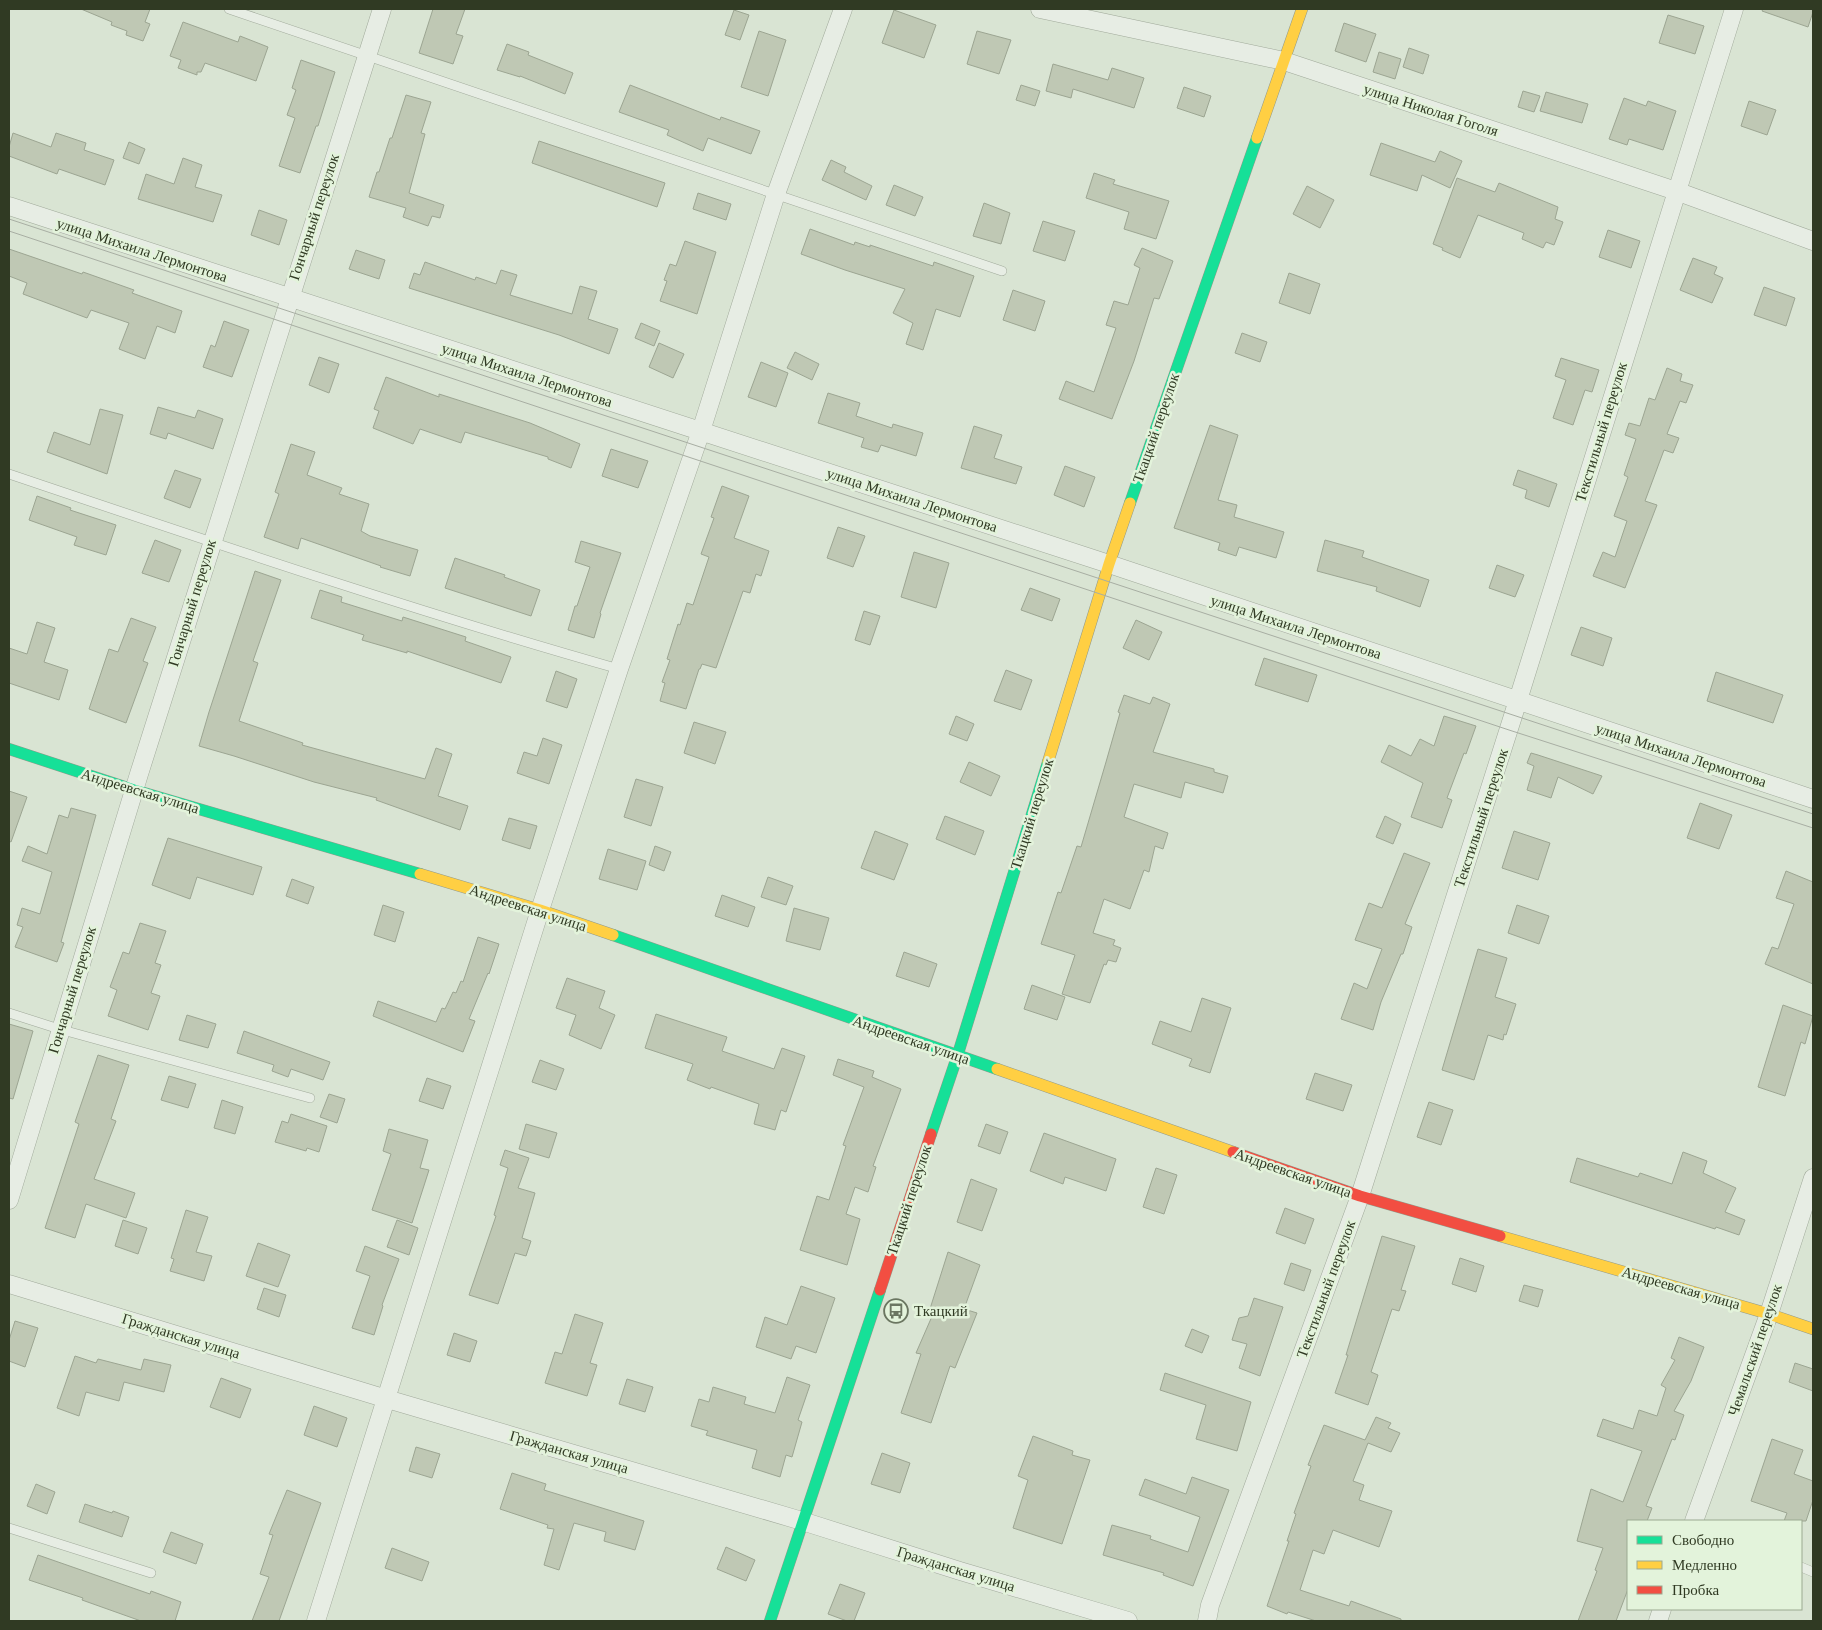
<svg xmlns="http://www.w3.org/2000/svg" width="1822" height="1630" font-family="'Times New Roman',serif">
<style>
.building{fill:#bfc8b4;stroke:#9ca592}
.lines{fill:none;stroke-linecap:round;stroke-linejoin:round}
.lane-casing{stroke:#a1aa9b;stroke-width:10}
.street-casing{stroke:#a1aa9b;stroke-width:19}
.fast-casing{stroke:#929a8b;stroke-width:12}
.slow-casing{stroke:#929a8b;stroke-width:12}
.jam-casing{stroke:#929a8b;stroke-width:12}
.lane{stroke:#e7ede4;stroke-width:9}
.street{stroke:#e7ede4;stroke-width:18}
.fast{stroke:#16e098;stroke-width:11}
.slow{stroke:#ffcf43;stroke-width:11}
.jam{stroke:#f24e42;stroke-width:11}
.tram{stroke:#a8aea3;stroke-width:1}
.labels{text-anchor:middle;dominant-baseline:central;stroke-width:5;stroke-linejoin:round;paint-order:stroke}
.street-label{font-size:15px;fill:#303a23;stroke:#e3f3db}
.poi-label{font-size:15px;fill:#303a23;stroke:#e3f3db;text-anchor:start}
</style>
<rect width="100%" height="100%" fill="#d9e4d3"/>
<path class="building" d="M81 9H150L145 22 150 24 143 41 126 35 127 31 111 25 112 22Z
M433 9H465L456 34 463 36 453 64 419 53Z
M1763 9H1813V12L1808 27 1762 11Z
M734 10 749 15 740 40 725 35Z
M894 10 936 25 924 58 882 43Z
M1668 15 1704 26 1695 54 1659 43Z
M183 22 238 42 240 36 268 47 256 81 205 63 201 72H197V75L178 68 181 60 170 56Z
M1344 23 1376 34 1366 62 1335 51Z
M759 31 786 40 768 96 741 87Z
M977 31 1011 40 999 74 967 64Z
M507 44 529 52 528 55 573 73 565 94 520 76V77L497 70Z
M1409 48 1429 55 1423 74 1403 67Z
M1379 52 1401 59 1395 79 1373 72Z
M301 60 335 72 318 126H316L300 173 279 166 295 118 287 115 296 90 292 88Z
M1053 64 1108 80 1112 68 1144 78 1134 108 1073 89 1071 98 1046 91Z
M630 85 720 120 721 117 760 131 751 154 708 138 703 151 667 135 669 130 619 112Z
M1021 85 1040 91 1035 106 1016 100Z
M1184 87 1211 96 1204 117 1177 108Z
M1523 91 1540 96 1534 112 1518 107Z
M1546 92 1588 104 1582 123 1540 111Z
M406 95 431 102 421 133 425 134 409 193 444 205 440 218 432 216 428 226 403 217 406 208 369 197 377 172H379L390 138H392Z
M1624 98 1646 106 1648 101 1676 111 1663 150 1629 139 1627 145 1609 139Z
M1749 101 1776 110 1767 135 1741 126Z
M13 133 51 147 56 133 86 143 84 150 114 160 105 185 59 169 57 174 9 156V147Z
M539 141 665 183 657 207 532 163Z
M129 142 145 149 139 164 123 158Z
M1381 143 1435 162 1440 151 1462 161 1450 188 1422 175 1417 191 1370 175Z
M183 158 202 165 195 187 222 195 213 222 138 199 146 174 174 184Z
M831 160 846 167 844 172 872 186 866 200 822 180Z
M1094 173 1115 180 1113 184 1169 201 1156 239 1124 229 1129 212 1086 198Z
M1457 178 1495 192 1499 183 1558 207 1555 219 1563 222 1554 245 1546 242 1543 248 1522 239 1524 233 1478 215 1460 258 1442 250 1443 248 1433 244Z
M894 185 923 197 915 216 886 205Z
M1307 186 1334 200 1320 228 1293 214Z
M698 193 731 204 726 220 693 209Z
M984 203 1010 213 1001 244 973 236Z
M259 210 287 220 279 245 251 235Z
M1043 221 1075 231 1065 261 1033 251Z
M810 229 854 245 855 242 870 247V245L933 266 934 262 974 276 960 317 936 309 923 350 906 344 913 323 893 313 905 289 845 270 801 254Z
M1608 230 1640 241 1631 268 1599 257Z
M685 241 716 252 697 314 660 301 667 281 664 280 670 264 676 266Z
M1142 248 1173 261 1159 299 1154 298 1134 361 1112 419 1059 399 1066 381 1094 392 1116 328 1106 325 1114 301 1128 305 1140 268 1134 265Z
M9 249 82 274 83 272 134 290 132 293 182 311 175 333 157 326 145 359 119 349 129 323 91 310 87 318 23 294 27 283 9 276Z
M356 250 385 260 379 279 349 269Z
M1693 258 1717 267 1714 274 1723 278 1712 303 1680 290Z
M425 262 475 280 476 277 496 284 501 270 517 275 510 295 572 314 580 286 597 291 588 319 618 329 609 354 559 335 409 288 414 273 420 275Z
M1289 273 1320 284 1310 314 1279 303Z
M1764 287 1795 298 1786 326 1754 315Z
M1013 290 1045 301 1035 331 1003 320Z
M224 321 249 330 232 377 203 367 211 345 215 347Z
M641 323 660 331 654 346 635 338Z
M1242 333 1267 342 1260 362 1235 353Z
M659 343 684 354 673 378 649 367Z
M795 352 819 364 812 380 787 368Z
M319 357 339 364 329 393 309 385Z
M1561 358 1599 370 1592 392 1585 390 1573 425 1553 418 1566 380 1555 376Z
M761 362 788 373 776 407 748 397Z
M1667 368 1682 374 1680 381 1693 385 1686 403 1680 401 1667 434 1679 438 1673 453 1664 450 1645 501 1657 505 1625 588 1593 576 1603 552 1615 557 1627 521 1614 516 1628 477 1624 475 1636 439 1625 435 1629 423 1640 426 1649 398 1655 400Z
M386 377 439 397V394L530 423 580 444 571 468 548 459V457L465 432 461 443 420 429 413 444 373 428 379 411 374 409Z
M828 393 860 403 856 416 892 428 893 424 923 433 916 456 881 445 878 452 861 447 864 438 818 423Z
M158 407 195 418 198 410 223 419 213 449 168 433 166 439 150 434Z
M100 409 123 415 107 474 47 452 54 432 90 445Z
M1210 425 1238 435 1218 500 1237 505 1234 517 1284 532 1276 558 1239 547 1236 556 1218 550 1220 543 1174 528Z
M974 426 1002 435 994 458 1022 467 1016 484 961 468Z
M291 444 315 452 307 475 342 488 339 494 369 504 361 531 370 536 418 550 410 576 380 567 381 566 301 538 298 549 264 537 279 494 275 492Z
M611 449 648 461 638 488 602 476Z
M1065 466 1095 477 1084 507 1054 495Z
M175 470 201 479 190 508 164 498Z
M1518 470 1557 484 1549 507 1525 498 1527 490 1513 485Z
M722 486 749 496 734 538 769 551 761 576 756 574 750 593 743 591 716 668 702 664 700 669H699L686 709 660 701 665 683 662 682 670 660 667 659 678 624 680 625 687 603 693 605 709 557 701 554 714 518 711 517Z
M37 496 71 508 70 510 116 525 106 555 74 545 77 537 29 520Z
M838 527 865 536 853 567 827 558Z
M155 540 181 550 169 582 142 573Z
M1325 540 1364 551 1362 557 1429 580 1420 607 1376 591 1377 587 1317 571Z
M581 541 621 553 600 613 601 614 594 638 568 630 575 606H577L590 567 575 562Z
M914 552 949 563 936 608 901 597Z
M455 558 505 575 504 577 540 590 531 616 445 588Z
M1497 565 1524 575 1515 597 1489 588Z
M255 571 281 580 253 661 258 663 239 721 303 743 302 745 425 779 436 748 452 754 438 796 468 806 460 830 376 800 377 798 314 782 234 756 199 746 209 712Z
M1030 588 1060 599 1052 621 1021 610Z
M320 590 342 597 341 602 402 621 403 617 466 637 465 641 511 657 501 683 407 651V653L362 640 364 635 311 618Z
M864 611 880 616 870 645 855 640Z
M131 618 156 627 143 661 148 663 126 723 89 709 109 649 118 652Z
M1136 620 1162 632 1149 660 1123 648Z
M37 622 55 628 44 662 68 670 59 700 9 683V648L27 654Z
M1581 627 1612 638 1603 666 1571 655Z
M1264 658 1317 675 1308 702 1255 685Z
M1006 670 1032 680 1021 710 994 701Z
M556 671 577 679 567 708 546 701Z
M1716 672 1783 695 1773 723 1707 701Z
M1124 695 1150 704 1153 697 1170 704 1153 752 1214 769V772L1228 776 1223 793 1185 782 1181 798 1134 784 1124 817 1168 833 1163 849 1155 846 1149 872 1144 870 1130 909 1104 899 1093 933 1115 940 1113 945 1121 948 1116 962 1108 960 1106 965 1104 964 1090 1003 1062 994 1075 955 1041 944 1058 892 1061 893 1077 846 1081 847 1106 762 1120 713 1118 712Z
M956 716 974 724 967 741 949 734Z
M1444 716 1476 726 1466 754 1464 753 1447 798 1452 800 1442 828 1411 817 1423 783 1381 762 1389 745 1411 756 1420 739 1434 746Z
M694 722 726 732 715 764 684 753Z
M543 738 562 745 549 784 517 773 524 752 537 756Z
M1531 753 1538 755 1602 776 1593 794 1558 777 1551 798 1527 790 1534 766 1527 763Z
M969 762 1000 776 991 796 960 782Z
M636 779 663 787 651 826 624 817Z
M9 791 27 797 11 842 9 841Z
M1700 803 1732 815 1719 849 1687 838Z
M71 808 96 815 61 942 64 943 57 962 15 947 23 927 17 925 22 908 40 914 52 872 22 861 28 846 47 854 59 815 68 818Z
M945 816 984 831 975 855 936 839Z
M1385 816 1401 824 1393 844 1376 837Z
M509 818 537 826 530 849 502 840Z
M875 831 908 844 894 880 861 868Z
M1514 831 1550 843 1538 880 1502 868Z
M168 838 262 867 253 895 197 877 190 899 152 885Z
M655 846 671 852 664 871 649 865Z
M608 849 646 861 637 890 599 879Z
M1404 853 1430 863 1405 924 1412 927 1403 954H1401L1381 1002 1373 1030 1341 1019 1354 983 1367 989 1382 949 1355 940 1369 903 1382 908Z
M1786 871 1813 882V984L1765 964 1772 947 1778 949 1794 904 1776 898Z
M768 877 793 886 786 905 761 897Z
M292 879 314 887 308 904 286 896Z
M722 895 755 907 748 927 715 916Z
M383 905 404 912 395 942 374 935Z
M1517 905 1549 916 1539 944 1508 933Z
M794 908 829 918 820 950 786 941Z
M140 923 166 931 155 963 161 965 151 993 160 996 148 1030 108 1016 117 990 110 987 123 952 129 954Z
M478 937 499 944 489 974 488 973 469 1019 475 1021 463 1052 373 1016 378 1001 436 1022 442 1008 445 1009 453 992 456 993 461 981 463 982Z
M1478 949 1507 958 1495 997 1516 1004 1506 1035 1504 1034 1503 1040 1488 1035 1474 1080 1442 1070Z
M904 952 937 964 929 987 896 976Z
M567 978 605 991 599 1008 615 1015 601 1049 569 1035 576 1015 556 1008Z
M1032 985 1065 997 1057 1020 1024 1009Z
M1202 998 1231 1008 1210 1073 1189 1066 1192 1059 1152 1044 1160 1021 1191 1032Z
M1783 1005 1813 1016 1805 1044 1801 1042 1785 1096 1758 1087Z
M656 1014 727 1037 722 1051 774 1069 782 1048 805 1056 786 1112 781 1110 775 1130 754 1124 759 1104 711 1087 710 1089 687 1080 693 1064 645 1048Z
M187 1015 216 1024 208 1048 179 1040Z
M9 1024 33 1031 13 1099 9 1098Z
M244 1031 330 1062 323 1080 291 1069 288 1077 272 1071 274 1065 237 1053Z
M98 1055 129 1065 111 1119 116 1121 94 1179 135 1193 126 1218 86 1204 75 1238 45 1228 79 1124 75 1122Z
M838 1059 874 1071 872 1077 901 1089 873 1166 876 1167 868 1192 855 1187 846 1214 860 1219 847 1265 800 1250 817 1196 829 1200 846 1146 843 1145 864 1087 833 1075Z
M540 1060 564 1069 556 1090 532 1082Z
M1315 1073 1352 1085 1343 1111 1306 1099Z
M169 1076 196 1084 188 1108 161 1100Z
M427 1078 451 1086 443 1109 419 1101Z
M329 1094 345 1099 337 1123 320 1117Z
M222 1100 243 1107 235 1134 214 1128Z
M1429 1102 1453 1110 1441 1145 1417 1137Z
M291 1114 327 1126 319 1152 307 1148 306 1151 275 1142 282 1121 288 1123Z
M526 1124 557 1133 549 1158 519 1149Z
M986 1124 1008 1132 1000 1154 978 1146Z
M389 1129 428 1140 420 1168 429 1170 412 1223 372 1210 391 1154 383 1151Z
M1044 1133 1116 1159 1106 1191 1065 1177 1063 1184 1030 1171Z
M505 1150 529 1158 518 1188 535 1193 522 1238 531 1241 526 1256 515 1253 498 1304 469 1295 496 1216 494 1215 508 1168 500 1165Z
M1683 1152 1707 1161 1703 1173 1736 1188 1725 1212 1745 1220 1739 1235 1716 1227 1715 1229 1570 1182 1577 1158 1638 1177 1640 1173 1672 1184Z
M1156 1168 1177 1175 1164 1214 1143 1207Z
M971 1179 997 1189 982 1231 957 1222Z
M1285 1208 1314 1219 1305 1244 1276 1233Z
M186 1210 208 1217 196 1252 212 1256 204 1281 170 1271 174 1259 171 1258Z
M123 1220 147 1228 138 1254 115 1246Z
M397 1220 418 1228 409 1255 387 1247Z
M1382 1236 1415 1246 1401 1290 1406 1291 1399 1311 1392 1309 1371 1372 1378 1375 1368 1405 1335 1393 1348 1355H1346Z
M258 1243 290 1255 278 1287 246 1276Z
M365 1246 399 1259 382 1305 383 1306 374 1335 352 1328 370 1276 356 1271Z
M948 1252 980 1265 964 1309 977 1313 955 1368 950 1366 931 1423 901 1413 921 1354 916 1353 933 1314 929 1312Z
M1460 1258 1484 1266 1476 1292 1452 1284Z
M1291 1263 1311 1270 1304 1291 1284 1284Z
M1524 1285 1543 1290 1538 1307 1519 1301Z
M801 1286 835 1298 816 1353 796 1346 791 1359 756 1347 765 1317 787 1325Z
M264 1288 286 1295 279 1317 257 1309Z
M1254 1298 1283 1307 1260 1376 1239 1368 1247 1344 1232 1340 1239 1318 1248 1316Z
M575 1314 603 1323 590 1363 597 1365 587 1396 545 1383 555 1352 562 1354Z
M15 1321 38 1328 25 1367 9 1361V1340Z
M1192 1329 1209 1336 1202 1353 1185 1346Z
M454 1333 477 1341 470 1362 447 1355Z
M1679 1337 1704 1347 1691 1381 1674 1411 1684 1415 1675 1440 1672 1439 1646 1506 1652 1508 1647 1521H1628V1589L1616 1621H1578L1597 1571 1595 1570 1603 1548 1577 1541 1591 1489 1623 1502 1642 1451 1597 1436 1603 1419 1633 1429 1639 1410 1657 1416 1666 1388 1661 1385 1675 1360 1671 1358Z
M75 1356 96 1363 98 1359 141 1370 144 1359 171 1365 164 1392 124 1382 119 1401 86 1392 79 1416 57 1408Z
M1795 1363 1813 1369V1391L1789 1382Z
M1165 1373 1251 1402 1237 1451 1196 1439 1206 1405 1160 1390Z
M787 1377 810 1385 798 1420 802 1422 792 1457 786 1455 780 1477 752 1468 757 1450 706 1435 708 1431 691 1426 699 1399 709 1402 713 1387 746 1397 744 1404 775 1413Z
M221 1378 251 1389 240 1418 210 1407Z
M627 1379 653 1387 645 1412 619 1404Z
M314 1406 347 1418 337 1447 304 1435Z
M1376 1417 1391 1423 1388 1428 1400 1433 1391 1452 1368 1443 1353 1481 1364 1485 1359 1500 1392 1511 1379 1547 1333 1530 1324 1554 1313 1550 1300 1590 1349 1606 1351 1601 1401 1619V1621H1316L1288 1612 1287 1614 1267 1606 1289 1541H1287L1296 1514 1294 1513 1311 1466 1308 1465 1324 1425 1365 1440Z
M1033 1436 1073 1451 1072 1455 1090 1460 1062 1544 1013 1528 1028 1480 1018 1476Z
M1772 1439 1803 1450 1794 1474 1813 1481V1500L1806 1521H1784L1787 1513 1751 1501Z
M416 1447 440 1454 432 1478 409 1471Z
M882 1453 910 1463 900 1493 871 1484Z
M512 1473 546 1484 544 1490 644 1521 635 1550 604 1541 606 1532 574 1523 559 1570 544 1565 554 1529 547 1528 548 1525 500 1509Z
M1192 1477 1229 1490 1193 1586 1163 1575 1164 1573 1103 1555 1112 1525 1151 1536 1150 1539 1188 1552 1200 1517 1139 1495 1145 1479 1186 1494Z
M36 1484 55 1492 47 1514 27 1506Z
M287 1490 321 1503 279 1621H252L269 1577 260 1574 273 1535 269 1534Z
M85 1504 112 1513 113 1511 129 1517 122 1537 79 1522Z
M171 1532 203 1544 196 1564 163 1552Z
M726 1547 755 1560 746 1581 717 1569Z
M392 1548 429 1562 422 1581 385 1568Z
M38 1555 150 1594 151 1591 181 1602 175 1621H141L82 1600 83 1598 29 1580Z
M840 1584 865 1593 854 1621H847L828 1614Z"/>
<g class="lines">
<g class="lane-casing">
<path id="lane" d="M229 9 1002 271
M9 474C211 542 414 611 619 669
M9 1013 59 1029 310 1098
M9 1528 151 1573
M1801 1567 1813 1572"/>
</g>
<g class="street-casing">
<path id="street" d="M1040 9 1284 61 1676 191 1813 241
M9 206 1109 564 1813 799
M9 1200C51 1058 95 916 139 774 218 518 299 263 382 9
M9 1284 387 1399 802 1521 960 1571 1128 1621
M1694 1521 1769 1314 1813 1178
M316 1621 540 910 619 669 701 431 776 194 843 9
M1207 1621 1210 1605 1360 1196 1513 716 1734 9
M1658 1621 1662 1609"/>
</g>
<g class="fast-casing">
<path id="fast" d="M1130 503 1257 138
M9 749 134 790 420 874
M613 935 997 1069
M931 1134 957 1057 1048 762
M770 1621 880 1290"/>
</g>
<g class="slow-casing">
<path id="slow" d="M1257 138 1302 9
M1048 762 1109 564 1130 503
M420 874 540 910 613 935
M997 1069 1233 1152
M1500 1236 1769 1314 1813 1329"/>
</g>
<g class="jam-casing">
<path id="jam" d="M1233 1152 1360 1196 1500 1236
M880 1290 931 1134"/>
</g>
<use href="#lane" class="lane"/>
<use href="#street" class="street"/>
<use href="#fast" class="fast"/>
<use href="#slow" class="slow"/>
<use href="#jam" class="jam"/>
<path class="tram" d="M9 219 1813 814
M9 231 1509 730 1813 828"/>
</g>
<defs>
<g id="bus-ring" transform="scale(1.25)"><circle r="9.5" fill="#e3f3db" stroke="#6b7661" stroke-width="1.5"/><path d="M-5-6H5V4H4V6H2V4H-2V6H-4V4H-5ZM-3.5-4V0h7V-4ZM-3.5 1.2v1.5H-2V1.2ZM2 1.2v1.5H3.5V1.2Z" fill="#6b7661"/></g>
</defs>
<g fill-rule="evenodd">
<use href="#bus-ring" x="896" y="1311"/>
</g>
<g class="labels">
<g class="street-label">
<text transform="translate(1431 110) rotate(18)">улица Николая Гоголя</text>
<text transform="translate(314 217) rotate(-72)">Гончарный переулок</text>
<text transform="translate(142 250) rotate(18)">улица Михаила Лермонтова</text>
<text transform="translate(527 375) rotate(18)">улица Михаила Лермонтова</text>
<text transform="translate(1156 428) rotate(-71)">Ткацкий переулок</text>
<text transform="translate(1601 432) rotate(-73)">Текстильный переулок</text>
<text transform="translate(912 500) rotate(18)">улица Михаила Лермонтова</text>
<text transform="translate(192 603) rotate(-73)">Гончарный переулок</text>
<text transform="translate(1296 627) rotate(18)">улица Михаила Лермонтова</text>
<text transform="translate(1681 755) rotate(18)">улица Михаила Лермонтова</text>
<text transform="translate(140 791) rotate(17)">Андреевская улица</text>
<text transform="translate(1032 814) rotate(-73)">Ткацкий переулок</text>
<text transform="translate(1481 818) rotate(-72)">Текстильный переулок</text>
<text transform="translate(528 908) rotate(18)">Андреевская улица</text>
<text transform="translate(72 990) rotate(-73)">Гончарный переулок</text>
<text transform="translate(911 1040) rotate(19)">Андреевская улица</text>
<text transform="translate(1293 1173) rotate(19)">Андреевская улица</text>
<text transform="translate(909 1200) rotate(-72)">Ткацкий переулок</text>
<text transform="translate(1681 1288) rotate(16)">Андреевская улица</text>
<text transform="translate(1326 1289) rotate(-70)">Текстильный переулок</text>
<text transform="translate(181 1336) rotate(17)">Гражданская улица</text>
<text transform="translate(1755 1350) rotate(-71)">Чемальский переулок</text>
<text transform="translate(569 1452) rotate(16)">Гражданская улица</text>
<text transform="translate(956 1569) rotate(17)">Гражданская улица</text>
</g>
<g class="poi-label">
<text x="914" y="1311">Ткацкий</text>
</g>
</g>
<rect width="1822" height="1630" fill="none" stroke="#303a23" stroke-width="20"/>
<rect x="1627" y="1520" width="175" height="90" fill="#e3f3db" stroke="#9ba991"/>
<rect x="1637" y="1536" width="25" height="8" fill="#16e098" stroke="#9ba991"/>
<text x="1672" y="1545" font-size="15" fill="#303a23">Свободно</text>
<rect x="1637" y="1561" width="25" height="8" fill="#ffcf43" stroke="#9ba991"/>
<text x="1672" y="1570" font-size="15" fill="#303a23">Медленно</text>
<rect x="1637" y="1586" width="25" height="8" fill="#f24e42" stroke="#9ba991"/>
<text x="1672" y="1595" font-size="15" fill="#303a23">Пробка</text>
</svg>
